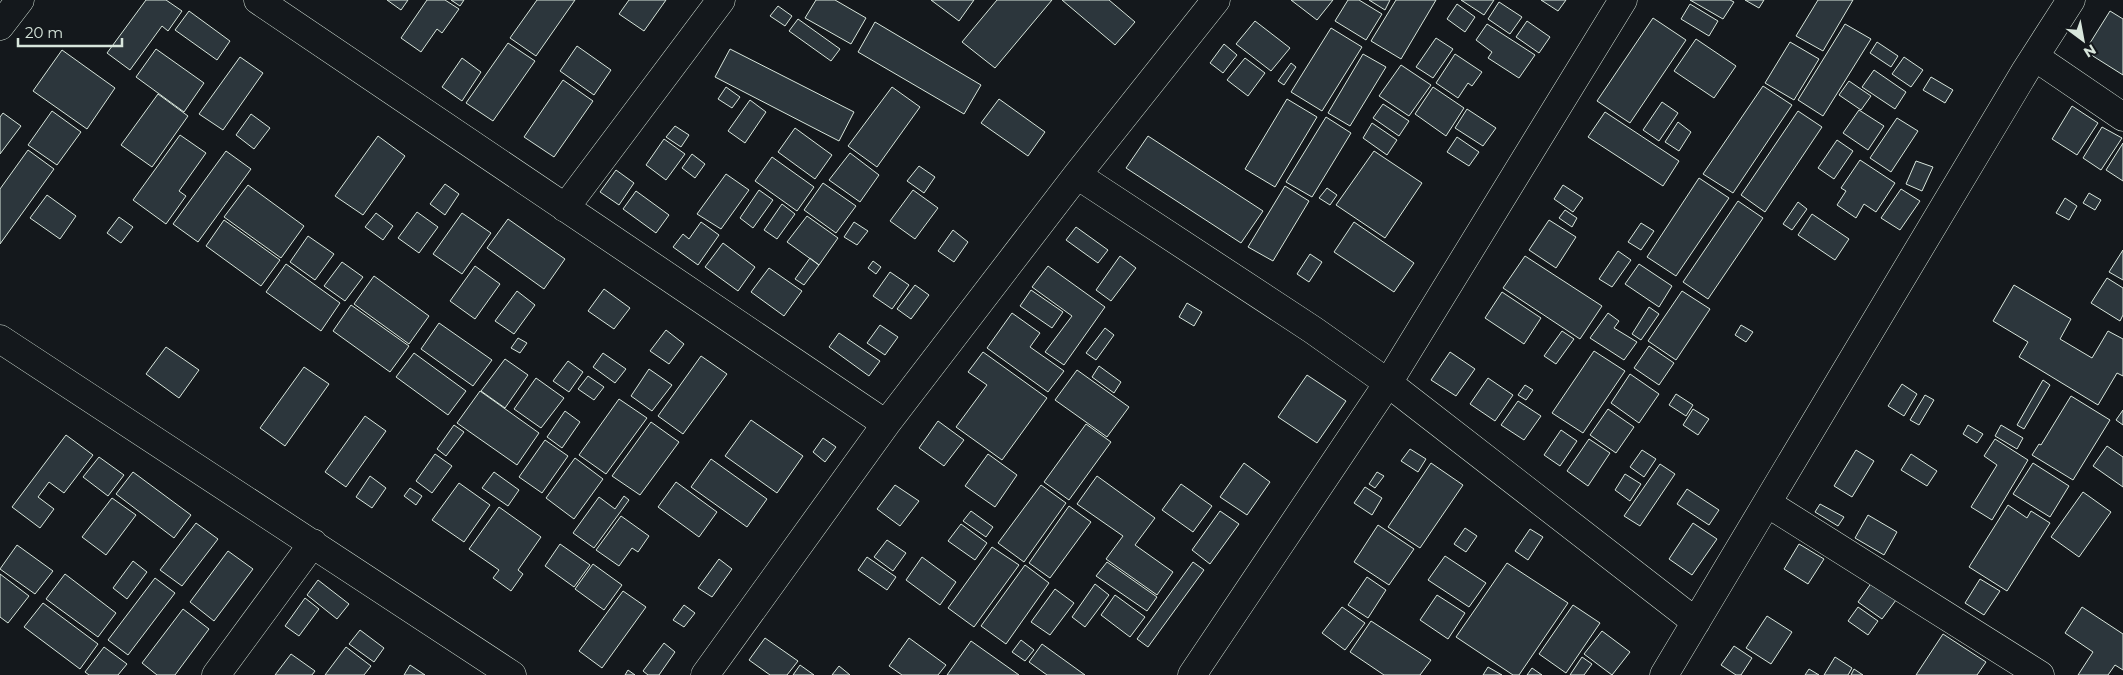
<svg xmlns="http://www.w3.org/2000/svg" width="2123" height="675" font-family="Montserrat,sans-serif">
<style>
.building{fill:#2c363c;stroke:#d8e6dc}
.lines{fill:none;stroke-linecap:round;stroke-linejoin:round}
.minor-casing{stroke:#d8e6dc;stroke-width:29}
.minor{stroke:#14181c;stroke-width:28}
</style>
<rect width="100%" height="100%" fill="#14181c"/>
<path class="building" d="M146 0H166L182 11 168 31 162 26 130 70 107 53Z
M387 0H408L401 10Z
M427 0H445L459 9 442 33 437 29 421 52 401 38Z
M451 0H464L460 6Z
M537 0H575L536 56 510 38Z
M629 0H666L644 31 619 14Z
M816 0H835L866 18 851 44 805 18Z
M931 0H974L959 21Z
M997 0H1052L995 68 962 42Z
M1062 0H1109L1135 22 1115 45Z
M1291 0H1333L1317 20Z
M1348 0H1359L1382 14 1366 40 1335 21Z
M1369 0H1390L1385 10Z
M1396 0H1436L1401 59 1371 41Z
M1461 0H1494L1484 15Z
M1541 0H1566L1558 11Z
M1690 0H1730L1734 2 1723 19Z
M1745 0H1764L1759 8Z
M1818 0H1853L1823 51 1796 36Z
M1499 2 1522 17 1510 34 1488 19Z
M1457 4 1475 17 1465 32 1447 19Z
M1690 4 1718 21 1709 36 1681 19Z
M778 6 792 16 785 26 770 16Z
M189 11 230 41 217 60 175 30Z
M2110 11 2123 19V75L2085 51Z
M1653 18 1686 40 1630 123 1597 101Z
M798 19 840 49 831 61 789 31Z
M1255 21 1290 48 1271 71 1236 44Z
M1527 21 1550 37 1539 53 1516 37Z
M875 22 981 85 964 114 858 52Z
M1487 24 1535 55 1519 78 1488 58 1492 52 1476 40Z
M1845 24 1871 39 1823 116 1798 100Z
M1331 28 1362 47 1322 111 1291 92Z
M1436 38 1453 49 1433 78 1416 67Z
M1696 39 1736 66 1714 98 1674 71Z
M1790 42 1819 59 1794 100 1765 83Z
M1877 42 1898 56 1891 67 1870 53Z
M508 43 535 61 493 121 466 103Z
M1224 44 1237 55 1223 73 1210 63Z
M577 46 611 70 594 95 560 71Z
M156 49 204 83 184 112 136 77Z
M730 49 854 112 839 141 715 77Z
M62 50 115 88 87 129 33 91Z
M1363 54 1386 67 1350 126 1328 113Z
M1455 54 1482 72 1472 86 1468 83 1458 98 1436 83Z
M240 57 263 73 223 130 199 114Z
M1904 57 1923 70 1911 87 1892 74Z
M462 58 481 72 462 101 442 87Z
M1245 58 1265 73 1248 96 1227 80Z
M1291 63 1296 67 1284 85 1278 81Z
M1401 65 1431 85 1409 116 1379 96Z
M1874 70 1906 92 1895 109 1862 87Z
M1931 77 1953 90 1945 103 1923 90Z
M563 80 593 101 554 157 524 137Z
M1849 81 1871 96 1861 110 1839 95Z
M1763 86 1792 105 1733 193 1703 174Z
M726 87 740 97 732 108 718 99Z
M892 87 920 107 877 167 848 146Z
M1433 87 1464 108 1446 136 1415 114Z
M158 94 188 116 152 167 121 145Z
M999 99 1045 132 1028 156 981 123Z
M1287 99 1317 117 1275 187 1245 169Z
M750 100 766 112 745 143 728 131Z
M1662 102 1678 113 1659 141 1643 130Z
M1383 104 1409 121 1399 136 1373 118Z
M2072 106 2098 123 2077 155 2052 139Z
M1467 109 1496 128 1483 146 1455 128Z
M1859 110 1884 126 1868 150 1843 133Z
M52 111 81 132 57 165 28 145Z
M1798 111 1822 127 1765 212 1741 195Z
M1605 112 1679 161 1663 186 1588 137Z
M3 113 21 126 0 154V117Z
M251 114 270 128 254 149 236 135Z
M1326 117 1351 133 1312 197 1286 182Z
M1897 118 1918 131 1891 172 1870 158Z
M1678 122 1691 132 1679 151 1665 142Z
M1372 123 1397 140 1387 155 1363 138Z
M675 126 689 135 681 147 666 137Z
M2102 127 2122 138 2101 170 2083 158Z
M795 128 832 155 815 179 778 152Z
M180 135 206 153 179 191 186 196 166 224 133 200Z
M378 136 405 156 363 215 335 196Z
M1148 136 1263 211 1241 243 1126 168Z
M1457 137 1479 152 1469 166 1447 152Z
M664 139 685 154 666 180 646 165Z
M1837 140 1853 151 1834 179 1818 168Z
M2123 143V181L2106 170Z
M28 150 54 169 0 244V189Z
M226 151 251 169 198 242 173 224Z
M1374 151 1422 183 1385 238 1336 205Z
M850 153 879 175 860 202 829 180Z
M692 154 705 164 695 178 682 168Z
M772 157 814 187 797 211 755 181Z
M1860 160 1895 183 1876 212 1864 204 1856 218 1837 205 1846 191 1841 188Z
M1916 161 1933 167 1922 191 1906 184Z
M919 166 935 177 924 193 907 181Z
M616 170 634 183 619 205 600 192Z
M726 174 749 190 721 229 697 214Z
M1699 178 1729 198 1676 276 1647 257Z
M823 183 856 206 836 233 804 210Z
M445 184 459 194 445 215 430 204Z
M248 185 304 226 281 258 224 217Z
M1563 185 1583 198 1573 212 1554 199Z
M1285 186 1309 201 1273 261 1248 247Z
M1327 188 1337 195 1330 205 1319 198Z
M1901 189 1920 201 1900 230 1881 218Z
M759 190 773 200 753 228 740 218Z
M913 190 938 208 915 239 890 221Z
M636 191 669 215 656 233 623 209Z
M2089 193 2101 200 2095 210 2083 203Z
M47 195 76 216 60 239 30 218Z
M2065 198 2077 206 2069 220 2056 213Z
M1738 201 1763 218 1708 299 1683 282Z
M1798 202 1807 209 1792 230 1783 224Z
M782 204 795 214 777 239 764 230Z
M1565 210 1577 218 1572 227 1559 218Z
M417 212 438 227 419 253 398 238Z
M376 213 393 226 383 240 365 227Z
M462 213 491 233 462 274 433 254Z
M1812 214 1849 239 1835 260 1798 235Z
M807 216 838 238 819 265 787 242Z
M119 217 133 227 121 243 107 233Z
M508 219 565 259 544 289 487 248Z
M224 220 280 260 261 286 206 246Z
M1549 220 1576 237 1556 268 1529 250Z
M701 222 719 235 698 265 673 247 683 234 689 239Z
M854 222 868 231 857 245 844 237Z
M1354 222 1414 263 1394 292 1334 252Z
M1641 223 1654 231 1641 250 1628 242Z
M1076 227 1108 250 1098 263 1066 240Z
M953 230 968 242 954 262 938 251Z
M308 236 334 254 315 280 290 262Z
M723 243 755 267 738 291 705 267Z
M2123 250V280L2109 272Z
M1618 251 1631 260 1612 287 1599 279Z
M1310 254 1322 262 1309 282 1297 274Z
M1120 256 1136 268 1111 301 1096 290Z
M1525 256 1602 306 1580 339 1503 288Z
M810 258 819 265 804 285 795 279Z
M873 261 881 267 876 274 868 268Z
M342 262 363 277 345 301 324 286Z
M286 264 340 303 321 331 266 292Z
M1639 264 1672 286 1659 307 1625 284Z
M475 266 500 284 475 319 450 301Z
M1048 266 1105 307 1064 365 1045 352 1072 316 1032 287Z
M769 268 802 291 784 316 751 292Z
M890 272 909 285 892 309 873 296Z
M374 276 429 316 409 344 354 304Z
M2107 278 2123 288V315L2120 321 2091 303Z
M915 285 929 295 911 319 897 309Z
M2014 285 2071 319 2060 339 2092 358 2108 331 2123 339V376L2117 373 2098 405 2019 357 2028 342 1993 321Z
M604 289 630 308 614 329 588 311Z
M1031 290 1063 312 1052 328 1020 306Z
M517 291 535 305 514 334 495 321Z
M1682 291 1710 309 1676 360 1648 341Z
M1502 292 1541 318 1524 344 1485 318Z
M1187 303 1202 312 1194 326 1179 317Z
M351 305 409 346 390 372 333 331Z
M1649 307 1659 314 1641 340 1632 334Z
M1012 313 1040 333 1030 347 1064 371 1048 392 987 348Z
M1608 313 1619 321 1614 328 1637 342 1624 360 1590 338Z
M439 323 492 360 473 386 421 349Z
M880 325 898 337 885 355 867 343Z
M1741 325 1753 332 1746 342 1735 335Z
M1105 328 1114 335 1096 360 1086 353Z
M666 330 684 344 669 364 650 351Z
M1562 331 1574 339 1556 364 1544 356Z
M839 333 880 361 869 376 829 347Z
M518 338 527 343 520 353 511 348Z
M1649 346 1674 363 1659 385 1634 368Z
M166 347 199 370 179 398 146 374Z
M1594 351 1625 371 1583 433 1552 413Z
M983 352 1047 398 1002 460 956 427 987 385 968 372Z
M1450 352 1475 369 1456 396 1431 380Z
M414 353 466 391 448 415 396 377Z
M603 353 626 369 615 383 593 367Z
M701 356 727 374 683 434 658 416Z
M505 359 528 375 505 408 481 391Z
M568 361 583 372 569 392 553 381Z
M1099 366 1121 382 1114 393 1092 377Z
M304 367 329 384 285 446 260 428Z
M649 369 672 385 652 411 631 396Z
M1077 370 1129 407 1107 437 1055 400Z
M1630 374 1659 394 1639 423 1611 403Z
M1307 375 1346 401 1317 443 1278 417Z
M588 376 604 387 594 400 578 389Z
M536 378 564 398 541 428 514 409Z
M1488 378 1513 395 1495 421 1470 404Z
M2043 380 2050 385 2024 429 2017 425Z
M1902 384 1917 394 1904 416 1888 406Z
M1525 385 1533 390 1526 400 1518 395Z
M480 391 539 433 517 465 457 423Z
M1676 394 1693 405 1686 416 1669 405Z
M1925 395 1934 400 1919 425 1910 420Z
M2071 396 2110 420 2073 480 2032 455 2039 444 2041 445Z
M619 399 647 418 606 474 579 455Z
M1518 401 1541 416 1524 440 1501 425Z
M1608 409 1634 427 1616 453 1590 435Z
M1693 409 1709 419 1698 435 1683 425Z
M2123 410V425L2116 420Z
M565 411 580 422 562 448 547 437Z
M365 416 386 431 346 487 325 472Z
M751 420 803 456 777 493 725 456Z
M938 421 964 440 944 466 919 448Z
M651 422 679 442 640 495 612 476Z
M1086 424 1111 442 1069 500 1044 482Z
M454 425 464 432 446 456 437 449Z
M1968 425 1983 434 1977 443 1963 434Z
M2001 425 2023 438 2017 449 1995 436Z
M1561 430 1577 441 1560 466 1544 455Z
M66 435 93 455 64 493 49 482 38 497 54 509 40 528 12 507Z
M823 438 836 447 825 462 813 452Z
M1589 439 1610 453 1588 486 1567 471Z
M1995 439 2028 460 1992 520 1971 507 1997 465 1984 456Z
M545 440 568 456 542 493 519 477Z
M2107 446 2123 457V487L2093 466Z
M1410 449 1426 459 1418 472 1401 461Z
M1642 450 1656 459 1644 477 1630 467Z
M1856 450 1874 461 1852 497 1834 486Z
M435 454 452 466 432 493 416 481Z
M988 454 1017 475 995 507 965 486Z
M1911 454 1937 471 1927 486 1901 470Z
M99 457 124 475 108 496 83 477Z
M575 458 603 479 574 519 546 498Z
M711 459 767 499 747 527 691 487Z
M1244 463 1270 482 1247 515 1220 497Z
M1431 463 1463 485 1420 548 1388 527Z
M2033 463 2069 486 2050 517 2013 494Z
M1660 464 1675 474 1640 526 1624 516Z
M133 472 191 515 174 538 116 494Z
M494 472 519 490 508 506 482 488Z
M1377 472 1384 476 1375 488 1369 484Z
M1625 474 1641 484 1630 501 1615 490Z
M370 476 386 488 372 508 356 497Z
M1097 476 1155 518 1135 545 1173 572 1157 595 1106 559 1123 536 1077 504Z
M676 482 717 512 699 537 658 507Z
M459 483 490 505 464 542 432 520Z
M1181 484 1212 506 1193 532 1162 510Z
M895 485 919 501 900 526 877 509Z
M1041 485 1066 503 1024 562 998 543Z
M1365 487 1382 498 1372 515 1354 503Z
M410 488 422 496 416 505 404 496Z
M1687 489 1719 510 1709 525 1677 504Z
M2083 492 2111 512 2079 557 2051 537Z
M624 496 629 500 594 548 573 533 599 497 615 509Z
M112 498 136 515 106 555 82 537Z
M1820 504 1844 517 1838 526 1815 512Z
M2008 505 2027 518 2031 511 2050 523 2007 591 1969 567Z
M1069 506 1091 522 1050 578 1029 563Z
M499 507 541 537 518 570 523 574 511 591 493 578 499 570 469 549Z
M971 511 993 527 986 537 963 521Z
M1220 511 1239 524 1210 564 1192 550Z
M1868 515 1897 532 1884 555 1855 538Z
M621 516 649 536 638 552 632 548 619 566 596 550Z
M196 523 218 539 182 586 160 570Z
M1693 523 1717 539 1692 575 1669 559Z
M961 524 987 543 975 560 948 541Z
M1378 525 1414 549 1389 585 1354 562Z
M1465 528 1477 536 1466 552 1454 544Z
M1530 529 1543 537 1528 560 1515 551Z
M887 540 906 553 893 571 874 557Z
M560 544 590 565 574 587 545 566Z
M1799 544 1824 559 1808 584 1784 569Z
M17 545 53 571 35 594 0 569Z
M992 547 1019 565 974 627 948 608Z
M228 551 253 569 214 621 190 602Z
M1445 556 1486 583 1469 607 1428 580Z
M867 557 896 577 887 590 858 570Z
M922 557 956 582 940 605 906 580Z
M719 559 732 569 712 597 698 588Z
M133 561 147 572 127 599 113 588Z
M1107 562 1157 597 1147 611 1096 576Z
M1193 562 1204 570 1148 647 1137 639Z
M1507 563 1568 603 1519 675H1513L1456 637Z
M593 564 622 585 604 610 575 589Z
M1025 565 1049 583 1006 644 981 626Z
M0 574 29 596 8 623 0 617Z
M65 574 116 613 98 637 46 599Z
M1367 577 1386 590 1368 618 1348 605Z
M155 578 175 593 128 655 108 640Z
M1980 579 2000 591 1984 615 1965 603Z
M318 580 349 604 337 619 307 595Z
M1872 582 1896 600 1882 619 1858 602Z
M1095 584 1109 595 1085 627 1072 617Z
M1055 589 1074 603 1050 635 1031 622Z
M623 591 646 607 602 668 579 651Z
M1115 595 1145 617 1130 637 1101 615Z
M1437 595 1465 613 1448 639 1420 620Z
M305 598 319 609 299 636 285 626Z
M43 603 98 644 80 669 24 627Z
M684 605 695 613 684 627 673 620Z
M1573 605 1600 623 1566 673 1539 654Z
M1342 607 1365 623 1345 650 1322 633Z
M1858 607 1878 621 1868 635 1848 621Z
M2082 607 2123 634V670L2115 665 2108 675H2078L2093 652 2065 633Z
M183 609 209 629 175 675H157L142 663Z
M1767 616 1792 632 1771 664 1746 648Z
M1371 621 1431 660 1420 675H1384L1350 652Z
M360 630 384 648 374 662 349 644Z
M1602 631 1630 652 1612 675 1584 654Z
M1943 634 1986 662 1977 675H1916Z
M765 638 798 661 787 675H770L749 660Z
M909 638 946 665 938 675H902L889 666Z
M1021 640 1034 650 1025 661 1012 652Z
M971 641 1019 675H947Z
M664 643 675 652 659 675H648L643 671Z
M1042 644 1085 675H1047L1029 662Z
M1734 646 1752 658 1741 675H1736L1721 665Z
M104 647 127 664 118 675H89L85 672Z
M346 647 371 666 364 675H325Z
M291 654 315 671 312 675H275Z
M1582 657 1592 664 1584 675H1570Z
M1835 657 1852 668 1848 675H1824Z
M410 665 425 675H404Z
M800 665 814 675H793Z
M839 666 850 675H832Z
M1488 667 1502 675H1483Z
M1532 668 1542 675H1527Z
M1809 669 1819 675H1805Z
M1854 669 1863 675H1851Z
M628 670 635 675H625Z"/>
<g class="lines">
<g class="minor-casing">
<path id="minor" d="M258 0 886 424
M0 26 20 0
M2035 57 2123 117
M1077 175 1313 330 1388 383 1696 622
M565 208 721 0
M0 339 512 675
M1767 503 2040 675
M216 675 313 543
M705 675 886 424 1077 175 1216 0
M1192 675 1388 383 1623 0
M1664 675 2026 70 2071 0"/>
</g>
<use href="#minor" class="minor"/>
</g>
<g transform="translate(2083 40) rotate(148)" stroke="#14181c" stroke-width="4" paint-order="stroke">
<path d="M0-4L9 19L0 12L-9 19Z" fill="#d8e6dc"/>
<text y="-8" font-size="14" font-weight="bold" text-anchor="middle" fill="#d8e6dc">N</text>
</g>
<path d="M18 38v8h104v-8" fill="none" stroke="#d8e6dc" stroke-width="2.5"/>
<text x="25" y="38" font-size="15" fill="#d8e6dc" stroke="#14181c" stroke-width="4" paint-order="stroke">20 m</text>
</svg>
